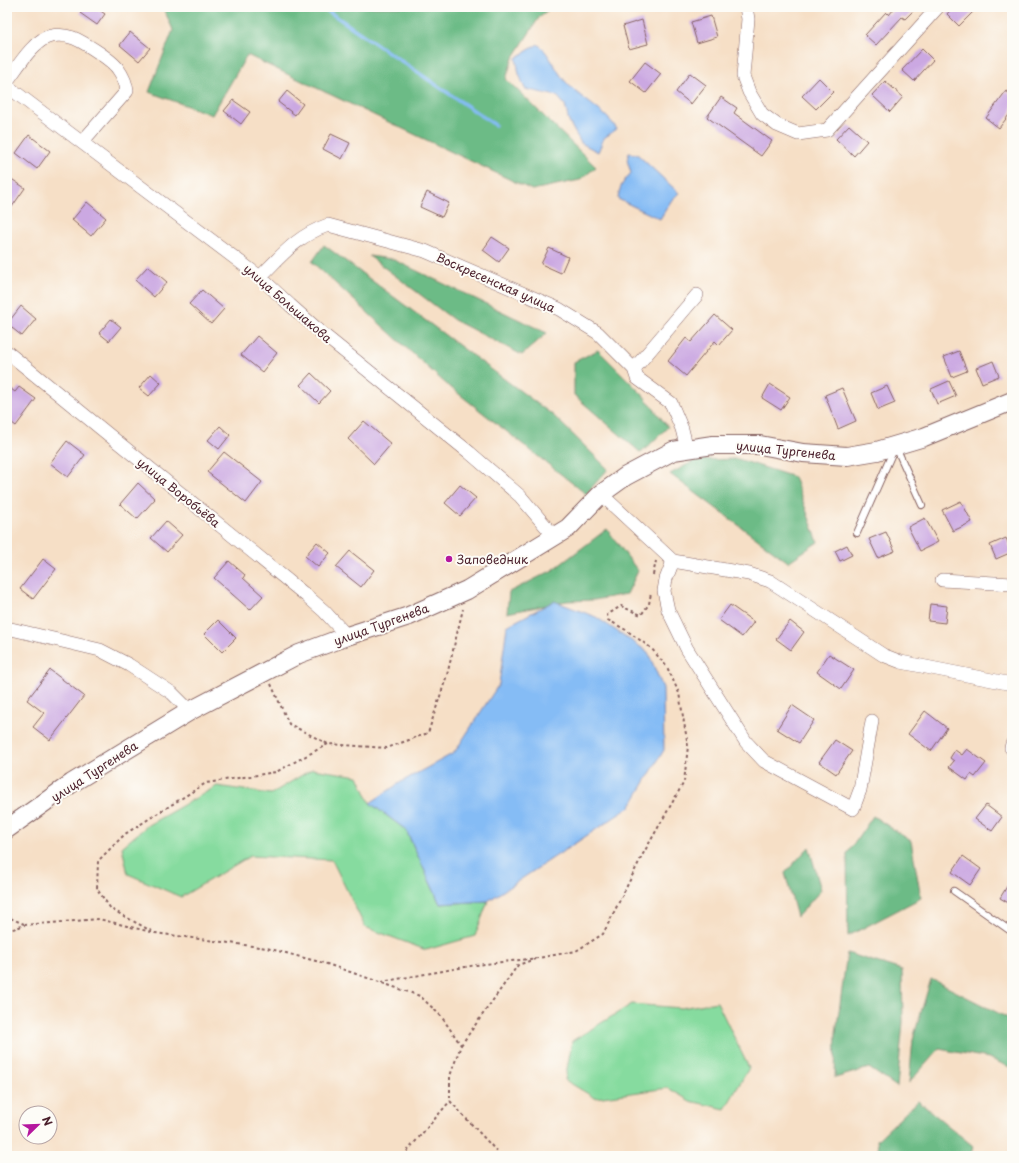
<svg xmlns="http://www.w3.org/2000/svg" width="1019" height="1163" font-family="'Playpen Sans',sans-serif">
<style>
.green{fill:#86db9f;stroke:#687d65}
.forest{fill:#6cbb86;stroke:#5b6d58}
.water{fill:#85bcf5;stroke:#686e90}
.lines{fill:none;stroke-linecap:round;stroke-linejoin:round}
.stream{stroke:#85bcf5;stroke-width:3.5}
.building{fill:#cba8e2}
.lane-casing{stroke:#866261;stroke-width:8}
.street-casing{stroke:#866261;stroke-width:14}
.secondary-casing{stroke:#866261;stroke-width:20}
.path{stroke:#866261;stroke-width:2;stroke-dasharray:3 3;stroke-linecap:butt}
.lane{stroke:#fff;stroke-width:6}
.street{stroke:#fff;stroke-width:13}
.secondary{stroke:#fff;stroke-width:18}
.poi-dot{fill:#b5179e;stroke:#fdfcf7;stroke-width:1.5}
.labels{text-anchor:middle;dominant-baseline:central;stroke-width:4;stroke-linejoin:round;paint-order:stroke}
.street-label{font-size:12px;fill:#4a1f2b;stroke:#fdfcf7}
.poi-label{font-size:12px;fill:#4a1f2b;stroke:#fdfcf7;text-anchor:start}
</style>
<rect width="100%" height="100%" fill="#fdfcf7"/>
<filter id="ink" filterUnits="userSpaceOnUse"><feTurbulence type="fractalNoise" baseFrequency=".025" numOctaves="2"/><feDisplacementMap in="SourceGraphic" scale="8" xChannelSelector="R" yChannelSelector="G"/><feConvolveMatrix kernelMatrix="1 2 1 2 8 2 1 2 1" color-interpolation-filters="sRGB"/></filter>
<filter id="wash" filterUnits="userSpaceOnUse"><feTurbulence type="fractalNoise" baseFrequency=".012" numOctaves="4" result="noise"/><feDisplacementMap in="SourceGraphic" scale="16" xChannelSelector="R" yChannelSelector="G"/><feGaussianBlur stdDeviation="0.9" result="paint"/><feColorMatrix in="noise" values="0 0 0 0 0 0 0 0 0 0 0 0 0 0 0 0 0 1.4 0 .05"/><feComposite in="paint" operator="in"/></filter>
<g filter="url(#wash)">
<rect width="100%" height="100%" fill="#f6dfc6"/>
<path class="green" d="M312 769 358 776 370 803 406 830 440 904 488 901 475 936 426 950 365 927 332 860 250 856 181 897 128 874 122 847 148 825 217 786 271 794Z
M717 1002 749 1068 725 1109 690 1101 668 1088 595 1098 565 1080 572 1041 632 1004 681 1008Z"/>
<path class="forest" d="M163 7H552L540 16 512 60 506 79 596 167 580 180 532 190 247 55 212 115 149 92 173 30Z
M324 245 554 416 608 469 586 494 445 383 312 262Z
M369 256 392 259 547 333 522 355 454 320Z
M598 350 643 395 668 427 641 453 574 395V362Z
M738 459 794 477 818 542 788 562 670 474 696 460Z
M607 529 638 571 627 594 594 600 567 601 507 613 509 592 553 570Z
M873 816 911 841 921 898 848 936 847 854Z
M809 847 821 890 797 917 785 873Z
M847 953 902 970 903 1022 897 1087 869 1068 835 1078 836 1033Z
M931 979 1012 1020V1068L989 1058 939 1049 909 1083 913 1039Z
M918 1101 973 1146 971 1156H879L877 1140Z"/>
<path class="water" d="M538 44C550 54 555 69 565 81 580 99 605 110 617 129L604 138 598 152 581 143 569 122 565 105 557 96 525 89 519 74 516 58Z
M629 153 637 154 679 193 671 201 660 219 618 199C619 187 623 182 631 173L627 160Z
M554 601 596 617 648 652 663 688 664 750 630 807 488 901 440 904 406 830 370 803 401 782 454 753 499 684 507 626Z"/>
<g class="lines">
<path class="stream" d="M322 7 495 125"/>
</g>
<g id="blocks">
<path class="building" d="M84 7H95L105 14 97 25 80 13Z
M892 7H917L905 19 902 17 876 45 865 35 886 12 889 15 894 9Z
M953 7H978L959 26 947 14Z
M711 16 717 37 697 43 691 22Z
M642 20 648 44 629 49 623 26Z
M130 32 150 48 139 61 120 45Z
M922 49 933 60 914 81 902 70Z
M645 62 661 74 646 93 630 81Z
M690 73 706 85 691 104 676 92Z
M819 78 833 92 816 109 802 96Z
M885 81 903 97 890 112 872 95Z
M287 91 303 104 295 115 278 102Z
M1006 91 1012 95V111L999 128 986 118Z
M721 97 737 108 734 113 772 141 761 156 707 117Z
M233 100 250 112 241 124 224 111Z
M849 125 867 141 854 156 836 139Z
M331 134 350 143 342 159 323 149Z
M29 135 50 151 37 169 16 153Z
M7 176 25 188 7 214Z
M427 192 449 203 442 217 420 207Z
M87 202 106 218 91 236 72 220Z
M492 237 509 248 499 262 483 250Z
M549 248 568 257 561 273 541 264Z
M148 266 167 282 154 297 135 280Z
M202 290 224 309 211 324 189 304Z
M21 306 36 319 22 336 7 324Z
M715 315 732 330 719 345 715 341 686 376 668 361 686 338 691 342Z
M111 319 121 327 109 341 99 333Z
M257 336 277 353 262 372 241 355Z
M959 351 967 371 952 377 944 357Z
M993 361 999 376 982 383 976 368Z
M311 373 330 391 319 403 300 385Z
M151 374 161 383 149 396 139 388Z
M949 381 956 396 937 404 931 389Z
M770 384 790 397 781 410 762 398Z
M7 386 15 392 19 387 36 399 16 426 7 419Z
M887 386 895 403 878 410 871 393Z
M842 388 856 421 838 429 825 395Z
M364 421 391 444 374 464 348 439Z
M220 426 230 435 219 449 208 440Z
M67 441 85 455 68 477 50 463Z
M224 452 262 482 246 503 207 472Z
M138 483 155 499 137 519 120 504Z
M460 485 476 498 460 516 445 503Z
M961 501 972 522 953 531 942 510Z
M925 518 938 542 920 551 908 527Z
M166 521 182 535 167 552 151 538Z
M886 532 895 551 878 558 869 539Z
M1006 538 1012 552 996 559 990 545Z
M317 542 330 553 318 567 305 556Z
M847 545 852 555 840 561 835 551Z
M350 551 374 570 361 587 336 567Z
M43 559 56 569 33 599 20 589Z
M229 561 245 575 243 578 263 596 250 610 214 578Z
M930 604 947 606 945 623 928 621Z
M730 605 754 622 742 637 719 620Z
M218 620 236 638 222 652 204 634Z
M790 621 804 632 791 650 776 639Z
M829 654 854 670 841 689 817 672Z
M50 670 84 696 50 740 33 727 44 713 27 700Z
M792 705 814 720 799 743 777 729Z
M925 711 947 728 931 751 908 734Z
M835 740 852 751 836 774 819 762Z
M967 749 986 763 975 777 971 774 967 780 949 767 954 761 950 758 955 750 962 755Z
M986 805 1002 817 992 831 975 819Z
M963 856 981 869 970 885 952 872Z
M1012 878V905L1000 898Z"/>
</g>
</g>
<g filter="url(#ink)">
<use href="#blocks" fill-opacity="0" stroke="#866261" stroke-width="1"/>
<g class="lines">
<g class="lane-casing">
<path id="lane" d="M896 447 922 505
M857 533 894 449
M954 891 1012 932"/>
</g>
<g class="street-casing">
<path id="street" d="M746 7 748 19 743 76 749 92 762 114 777 125 798 134 827 130 938 7
M7 81C17 68 34 39 51 36 56 35 65 35 70 37 80 39 112 60 118 69 123 76 126 82 127 91L82 142
M7 86 260 277 290 305 324 335 470 453 520 496 554 536
M260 277C283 254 297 236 328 225L425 251 559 309 598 333 634 369 637 378 671 403 682 429 687 449
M7 352 308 597 324 611 347 636
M634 369 697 295
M601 494 673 561 749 574 770 581 883 655 901 662 1012 684
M673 561 666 579 664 591 668 610 687 649 746 742 764 761 853 809 860 790 872 721
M942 580 1012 584
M7 628 100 650 129 665 172 693 190 711
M1011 748 1012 744"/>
</g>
<g class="secondary-casing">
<path id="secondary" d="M7 829 72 783 190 711 299 654 347 636 409 616 467 590 568 528 601 494 626 476 673 451 713 445H760L803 453 847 456 877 451 924 437 1012 401"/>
</g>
<path class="path" d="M653 575 656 561
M271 684 289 724 328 744 387 748 428 733 447 675 463 609
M328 744 276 772 206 783 125 834 98 861 97 889 111 909 155 933 267 948 327 964 420 996 441 1016 461 1045 450 1076V1101L501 1156
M7 907 10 918 24 924
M7 931 25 925 99 919 151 932
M381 982 476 965 538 958 576 951 603 934 643 854 684 782 688 746 679 693 667 667 651 648 626 630 608 620 607 615 621 606 641 615 649 604 651 593
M461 1045 518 965 535 959
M403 1156 450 1101"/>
<use href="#lane" class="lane"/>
<use href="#street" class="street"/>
<use href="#secondary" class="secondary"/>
</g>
</g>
<circle class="poi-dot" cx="449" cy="559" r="4"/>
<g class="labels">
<g class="street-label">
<text transform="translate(496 282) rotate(24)">Воскресенская улица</text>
<text transform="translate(288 303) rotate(41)">улица Большакова</text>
<text transform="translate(786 450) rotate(6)">улица Тургенева</text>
<text transform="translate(179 492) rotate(39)">улица Воробьёва</text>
<text transform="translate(381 624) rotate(-20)">улица Тургенева</text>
<text transform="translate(94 771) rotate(-33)">улица Тургенева</text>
</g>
<g class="poi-label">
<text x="457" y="559">Заповедник</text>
</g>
</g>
<rect width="1019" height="1163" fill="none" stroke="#fdfcf7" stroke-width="24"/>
<g transform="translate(38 1125) rotate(67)"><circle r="19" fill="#fdfcf7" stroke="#b5a4a5"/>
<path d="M0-3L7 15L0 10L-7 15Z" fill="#b5179e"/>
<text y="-6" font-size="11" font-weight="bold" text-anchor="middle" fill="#4a1f2b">N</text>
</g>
</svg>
